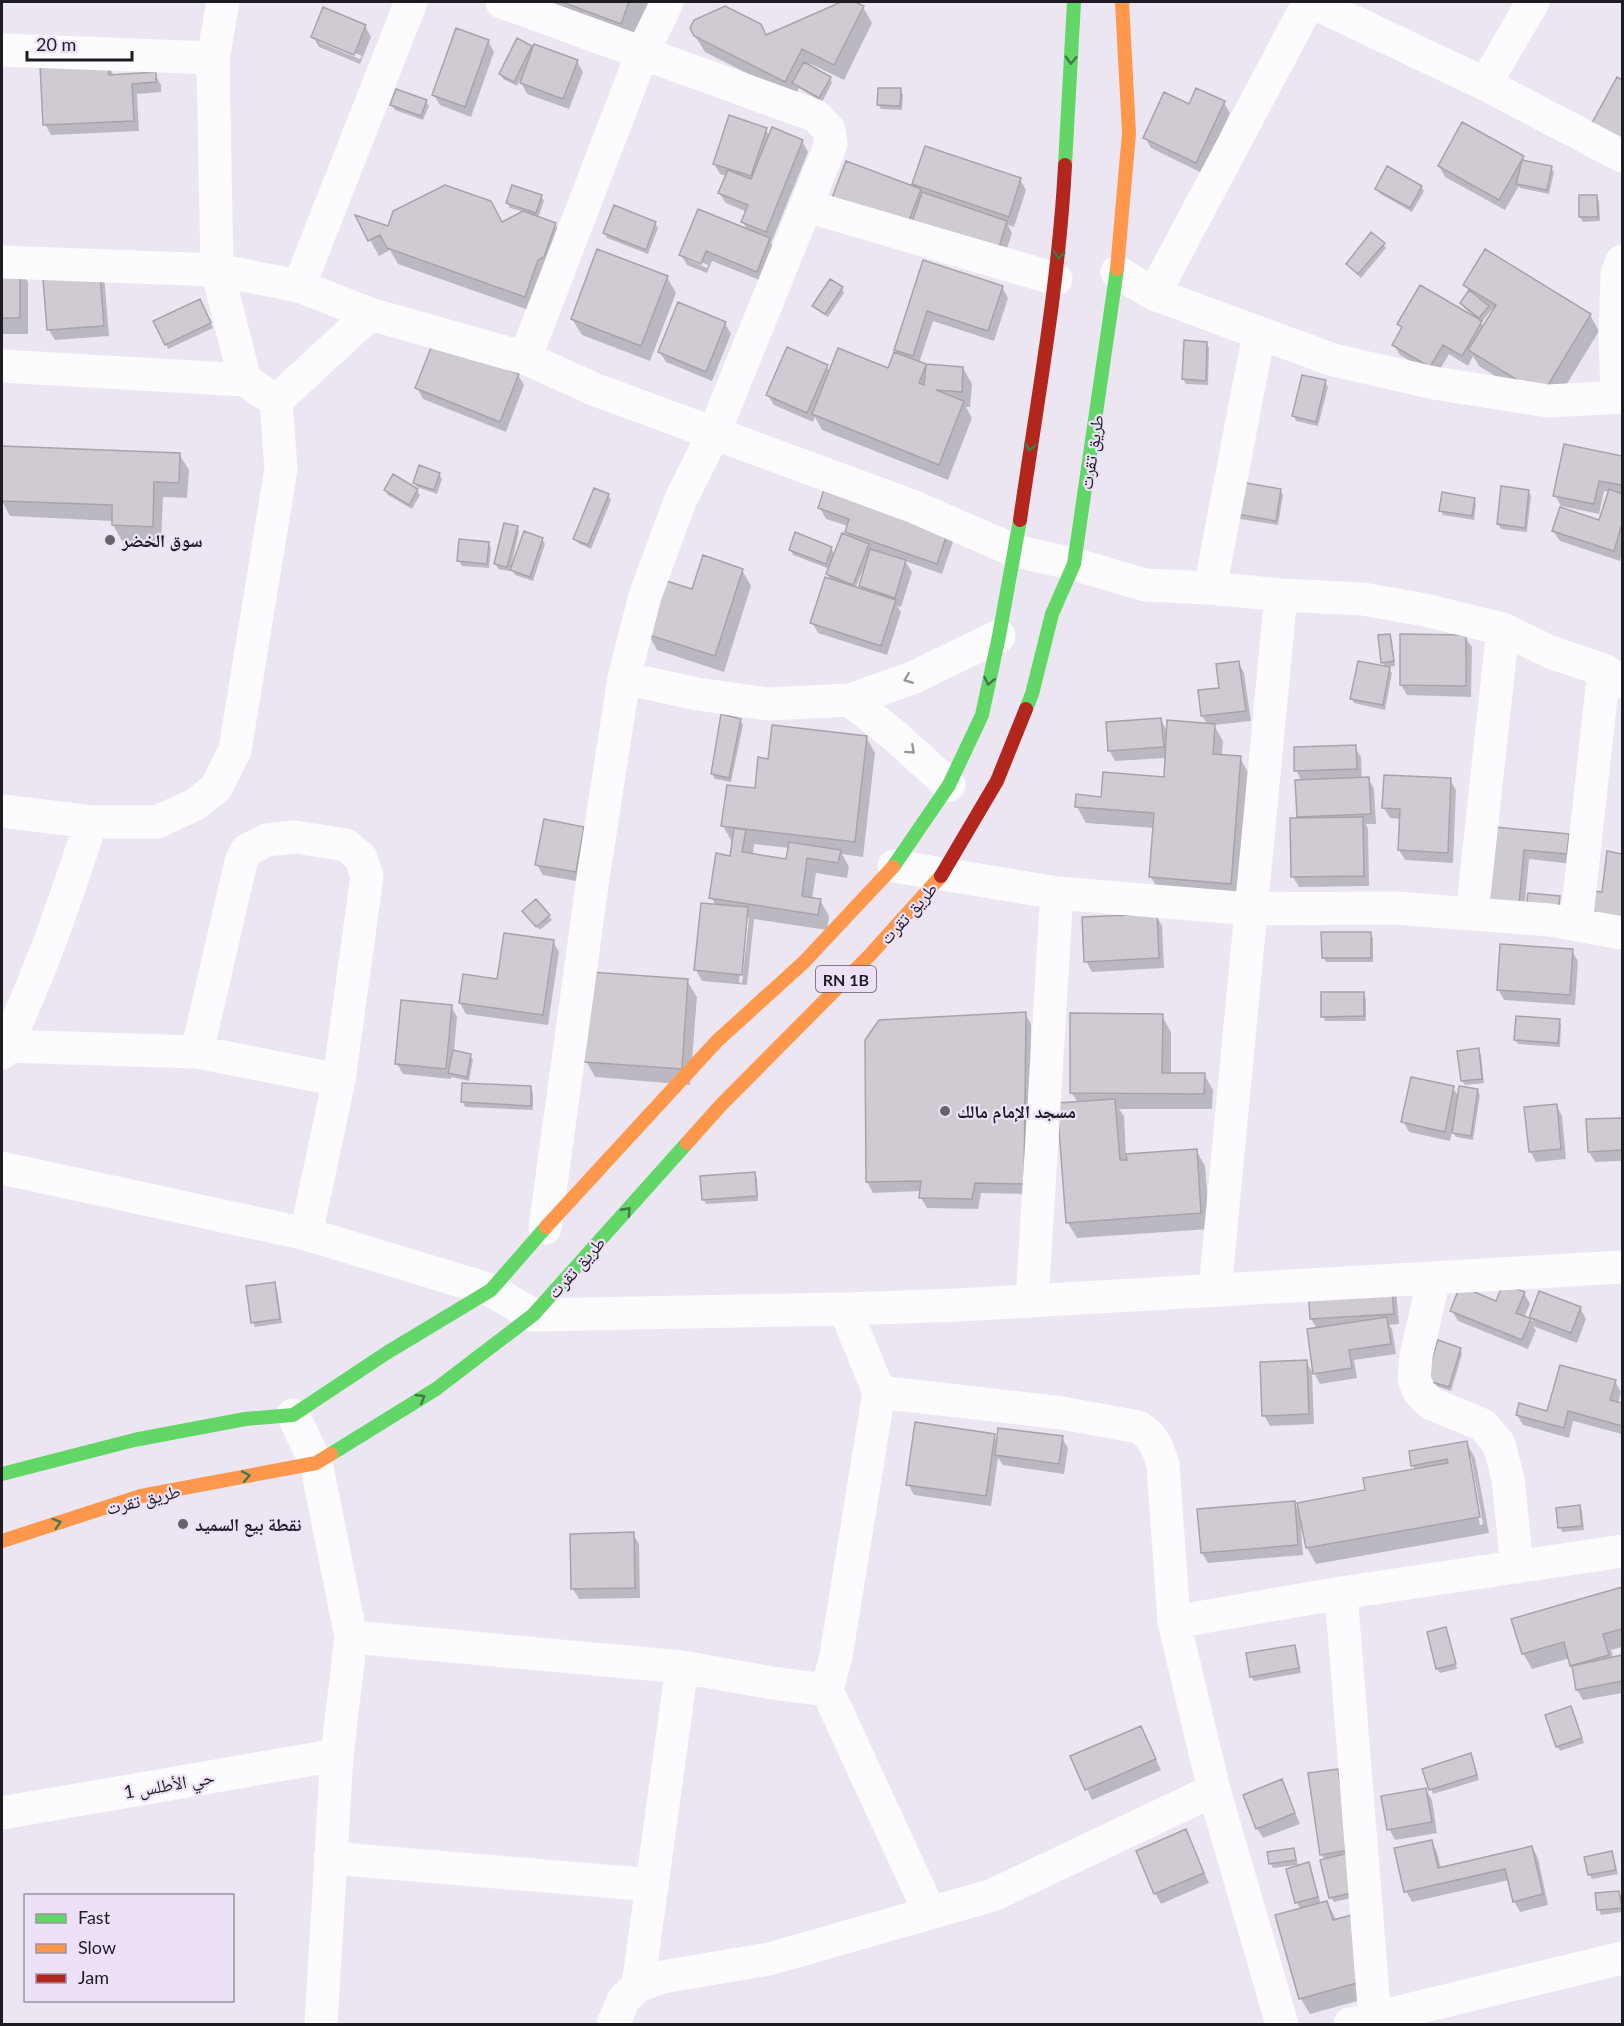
<svg xmlns="http://www.w3.org/2000/svg" width="1624" height="2026" font-family="Lato,'Noto Naskh Arabic',sans-serif">
<style>
.shadow{fill:#0003;fill-rule:evenodd}
.building{fill:#d0cad2;stroke:#a9a2aa;stroke-width:1.5;fill-rule:evenodd}
.lines{fill:none;stroke-linecap:round;stroke-linejoin:round}
.street{stroke:#fcfbfd;stroke-width:33}
.fast{stroke:#63d668;stroke-width:14}
.slow{stroke:#ff974d;stroke-width:14}
.jam{stroke:#b3261e;stroke-width:14}
.oneway{stroke:#417846}
.oneway2{stroke:#99969b}
.poi-dot{fill:#67626b;stroke:#ede1f7;stroke-width:2}
.labels{text-anchor:middle;dominant-baseline:central;stroke-width:4.5;stroke-linejoin:round;paint-order:stroke}
.shield{fill:#ede1f7;stroke:#5d5663;stroke-width:1.5}
.shield-label{font-size:16px;font-weight:bold;fill:#1f1b23}
.street-label{font-size:18px;fill:#1f1b23;stroke:#ede1f7}
.poi-label{font-size:18px;font-weight:bold;fill:#1f1b23;stroke:#ede1f7;text-anchor:start}
</style>
<rect width="100%" height="100%" fill="#ece6f2"/>
<path class="shadow" d="M534 2H649L633 44Z
M845 2H851L863 7 872 23 844 80 811 64 810 67 830 78 832 83 822 102 799 88 794 97 705 52 695 36 767 37Z
M365 26 371 37 360 64 319 47 313 37ZM319 39 362 56 360 59 319 42Z
M488 41 494 52 471 117 440 105 434 95Z
M531 47 533 50 577 61 583 72 569 109 527 94 520 80 517 86 503 79 501 74Z
M107 63 114 76 155 74 161 85V92L137 94 139 131 51 135 45 124Z
M1617 79 1622 81V146Z
M900 90 903 95 902 110 881 109 878 104Z
M426 102 429 106 423 120 395 110 392 105Z
M1224 103 1230 113 1202 173 1151 148 1145 137 1190 106Z
M765 129 770 137 802 141 808 152 771 243 775 250 762 281 712 261 707 273 687 265 681 255 748 231 743 222 747 212 726 203 719 193 727 176 720 174 714 164ZM688 257 708 265 707 268 688 260Z
M926 148 1020 179 1026 190 1014 227 1008 225 1012 233 1001 267 838 214 912 187Z
M1523 158 1525 162 1551 168 1554 172 1549 194 1520 188 1519 186 1505 210 1445 177 1439 166Z
M1421 187 1424 191 1412 212 1379 193 1377 188Z
M541 196 544 201 538 218 555 224 564 240 534 312 398 264 390 250 379 256 370 240 389 228 502 223 524 212 510 208 507 203Z
M1596 196 1599 201 1600 221 1583 222 1580 217Z
M655 223 658 228 648 254 607 238 605 233Z
M1383 244 1386 248 1361 278 1350 268 1347 264Z
M924 262 1002 287 1008 298 994 341 933 321 919 363 925 366 963 368 972 384 970 407H966L972 418 948 480 822 430 815 417 813 422 774 405 768 395 826 366 830 372 889 370 899 355 895 350Z
M2 266H19L28 282V334H2Z
M104 275 109 336 55 340 49 330Z
M667 277 676 293 650 361 582 335 572 319Z
M1465 285 1590 315 1599 331 1551 410 1479 366 1473 356 1468 366 1449 354 1436 376 1400 355 1394 345 1402 330 1399 324 1473 317 1474 316 1464 308 1462 303 1469 292ZM1492 309 1494 311 1484 327 1481 323Z
M842 288 844 293 828 317 817 310 814 306Z
M202 306 213 328 168 349 166 344Z
M725 323 731 334 712 381 666 362 660 352Z
M1206 343 1209 348 1208 385 1186 384 1183 379Z
M518 375 524 385 506 432 423 399 417 388Z
M1325 382 1328 387 1318 426 1296 421 1294 416Z
M1565 445 1622 457V552L1620 561 1560 541 1553 531 1600 521 1610 492 1604 491 1599 514 1561 506 1555 495Z
M3 447 179 454 189 470 187 498 163 497 161 542 122 541 113 525V521L10 516 2 501Z
M439 474 442 479 437 494 417 487 415 483Z
M385 490H417L420 495 412 509 388 495Z
M1280 490 1283 495 1278 525 1240 519 1237 514Z
M1528 491 1531 496 1527 532 1501 529 1498 524Z
M608 495 611 500 591 549 578 543 575 539Z
M1474 499 1476 504 1474 520 1443 515 1441 511Z
M820 508 955 536 942 574 905 561 912 572 901 607 897 606 901 612 887 655 818 633 812 622 831 581 827 574 830 569 793 555 791 550 831 548 835 555 850 538 846 532 848 526 826 519ZM863 570 865 571 860 586 864 592 855 589Z
M517 528 519 532 511 566 513 567 542 539 545 544 533 581 515 575 511 567 509 571 498 569 496 564Z
M488 543 491 548 489 568 462 566 459 561Z
M742 570 751 586 724 672 657 650 648 634 693 591Z
M1390 635 1392 640 1395 666 1388 667 1392 673 1385 710 1354 703 1352 699 1386 668 1382 662Z
M1465 637 1472 647 1471 697 1407 695 1401 685Z
M1238 662 1244 673 1251 721 1214 725 1223 741 1222 756 1240 758 1249 774 1240 899 1160 893 1151 877 1155 828 1086 823 1077 807 1165 778 1166 758 1115 761 1109 750 1161 720 1168 733 1208 725 1202 716Z
M740 720 743 725 731 782 715 779 712 774Z
M866 737 875 753 863 857 842 854 849 867 847 878 816 873 812 899 820 900 829 916 827 930 754 919 747 985 702 981 696 970 716 906 711 897 731 857 732 842 723 826 756 790 769 760ZM754 844 789 848 787 861 753 856ZM746 918H749L742 983 739 982Z
M1355 747 1361 757 1362 779 1368 778 1374 789 1376 824H1366L1368 829 1369 886 1299 887 1293 877 1299 819 1297 782H1302L1296 770Z
M1450 780 1456 790 1453 863 1405 860 1399 850 1401 819 1390 818 1384 808Z
M1484 827 1568 835 1574 846 1572 864 1529 859 1523 925Z
M583 828 589 839 581 882 543 875 537 865Z
M1608 853 1622 855V941L1603 894Z
M1156 915 1162 926 1164 968 1092 972 1086 961Z
M527 916H549L552 920 540 930Z
M1370 934 1373 938V962H1326L1323 957Z
M553 941 559 952 548 1025 466 1014 460 1003 499 981Z
M1572 951 1578 961 1575 1005 1504 1000 1498 989Z
M687 981 697 997 690 1085 595 1077 586 1061Z
M1363 993 1366 998V1021H1325L1323 1016Z
M451 1006 457 1017 454 1052 470 1055 473 1060 469 1081 451 1077V1079L403 1074 397 1064Z
M1025 1013 1031 1024 1029 1194 981 1193 978 1209 927 1208 921 1198 922 1191 873 1193 867 1182V1041Z
M1162 1016 1171 1032V1074H1204L1213 1090 1212 1109H1119L1124 1116 1126 1155 1196 1150 1205 1166 1210 1229 1077 1238 1067 1222 1078 1103 1071 1092Z
M1559 1020 1561 1025 1560 1047 1518 1044 1515 1040Z
M1478 1050 1481 1055 1484 1083 1465 1085 1462 1081Z
M531 1088 533 1093V1110L465 1107 463 1102Z
M1453 1088 1459 1097 1477 1090 1480 1095 1473 1140 1456 1137 1452 1131 1450 1141 1409 1132 1403 1121Z
M1556 1105 1562 1116 1566 1159 1536 1162 1530 1151Z
M1622 1119V1161L1595 1162 1589 1152 1588 1121Z
M754 1173 757 1178 758 1201 706 1204 704 1200Z
M1395 1277 1399 1324 1389 1325 1392 1329 1396 1354 1354 1360 1357 1378 1320 1384 1314 1373 1317 1329 1311 1319Z
M274 1284 277 1289 282 1323 255 1327 253 1322Z
M1524 1293 1530 1304 1524 1318 1533 1321 1531 1317 1580 1308 1586 1319 1577 1343 1533 1326 1536 1330 1528 1349 1458 1321 1452 1311 1497 1303Z
M1460 1349 1462 1354 1451 1391 1430 1384Z
M1306 1361 1312 1372 1314 1424 1270 1426 1264 1415Z
M1615 1381 1621 1392 1618 1403 1622 1405V1434L1573 1421 1569 1438 1523 1425 1517 1415 1548 1413Z
M994 1436 998 1443 1062 1438 1068 1448 1064 1474 1003 1465 998 1458 991 1506 914 1495 908 1484Z
M1466 1442 1475 1458 1489 1533 1316 1564 1307 1548 1303 1528H1301L1303 1555 1208 1563 1202 1553 1294 1503 1300 1514 1367 1491 1415 1471 1413 1465ZM1468 1457H1471L1483 1524 1480 1525Z
M1579 1507 1582 1511 1584 1530 1562 1532 1560 1527Z
M633 1534 639 1544 640 1598 579 1599 573 1589Z
M1622 1588V1647L1611 1650 1614 1659 1622 1657V1693L1583 1700 1577 1690 1570 1658 1532 1669 1523 1653 1513 1620Z
M1446 1629 1457 1669 1440 1673 1437 1669Z
M1294 1647 1297 1651 1301 1673 1254 1681 1251 1676Z
M1573 1713 1584 1743 1560 1751 1557 1746Z
M1146 1738 1161 1770 1092 1800 1072 1757Z
M1473 1760 1479 1780 1433 1794 1424 1770Z
M1337 1770 1343 1781 1363 1895 1334 1902 1331 1898 1325 1860 1322 1855 1309 1774Z
M1282 1781 1300 1824 1263 1838 1257 1828Z
M1426 1790 1432 1800 1437 1833 1395 1840 1389 1829Z
M1186 1831 1209 1883 1161 1904 1155 1893Z
M1431 1841 1437 1852 1441 1868 1532 1847 1538 1858 1548 1905 1520 1912 1514 1901 1509 1880 1412 1902 1406 1891Z
M1294 1849 1298 1865 1273 1868 1271 1864Z
M1612 1853 1618 1874 1592 1879 1589 1874Z
M1308 1864 1321 1904 1327 1902 1337 1921 1372 1929 1390 1992 1310 2014 1301 1999 1277 1916 1301 1910 1297 1903 1287 1870Z
M1619 1892 1621 1897 1622 1912 1601 1915 1599 1910 1597 1895Z"/>
<path class="building" d="M562 2H629L621 24Z
M841 2H855L864 6 834 65 802 49 785 82 694 36 690 28 694 20 725 6 761 24 766 35Z
M323 7 366 25 354 55 311 37Z
M456 28 489 40 465 107 432 95Z
M517 38 532 46 514 82 499 74Z
M534 44 578 60 563 99 520 83Z
M108 62 109 75 156 72V82L132 84 134 121 43 125 40 65Z
M804 62 831 77 819 98 792 83Z
M1617 77 1622 80V139L1592 123Z
M878 88H901L900 106 877 105Z
M1196 88 1225 101 1196 163 1143 138 1164 92 1189 104Z
M396 89 427 100 421 116 390 105Z
M729 115 767 128 751 176 713 164Z
M1462 122 1524 156 1499 200 1438 166Z
M772 127 803 140 766 232 741 222 748 205 718 193 728 170 751 179Z
M925 146 1021 178 1009 217 912 184Z
M1522 160 1552 166 1547 190 1516 184Z
M846 161 921 189 905 231 830 203Z
M1387 166 1422 186 1410 208 1375 189Z
M445 185 491 201 502 222 523 211 556 223 544 257 538 260 525 297 387 248 380 235 368 241 355 215 388 226 393 211Z
M512 185 542 195 536 213 506 203Z
M922 192 1007 221 996 257 910 228Z
M1579 195H1597L1598 217H1579Z
M614 205 656 222 646 250 603 233Z
M698 209 770 238 757 272 706 251 701 264 679 255Z
M1371 232 1385 243 1358 274 1346 264Z
M597 249 668 276 641 346 571 319Z
M1485 249 1591 314 1542 395 1468 350 1496 305 1463 285Z
M923 260 1003 286 988 331 927 311 913 356 894 350Z
M99 263 104 326 47 330 42 267Z
M2 265H20V318H2Z
M830 279 843 287 825 314 812 306Z
M1420 285 1482 321 1462 356 1443 345 1430 367 1392 345 1402 327 1397 324Z
M1469 290 1489 306 1479 318 1460 303Z
M200 299 211 323 165 345 153 321Z
M678 302 726 322 706 372 658 352Z
M438 330 473 356 519 374 500 422 415 388Z
M1184 340 1207 342 1206 381 1182 379Z
M787 347 828 365 807 413 766 395Z
M838 348 888 368 894 352 926 364 963 367 962 392 936 390 964 401 939 465 812 414ZM926 365 924 385 919 383Z
M1302 375 1326 380 1316 422 1292 416Z
M1564 444 1622 456V485L1599 481 1594 504 1553 496Z
M2 446 180 453 179 483 154 482 153 527 112 525V505L2 501Z
M419 465 440 473 434 490 413 483Z
M393 474 418 489 409 505 384 490Z
M1241 482 1281 489 1276 521 1236 514Z
M826 483 950 525 937 564 845 532 849 519 818 508Z
M1501 486 1529 490 1525 528 1497 524Z
M594 488 609 494 588 545 573 539Z
M1609 489 1622 494V524L1614 551 1552 531 1560 507 1599 520Z
M1442 492 1475 498 1472 516 1439 511Z
M504 523 518 526 507 567 494 564Z
M524 531 543 538 530 577 510 570Z
M795 532 832 547 826 564 789 550Z
M842 533 869 544 853 585 826 574Z
M459 539 489 542 487 564 457 561Z
M870 549 906 560 895 598 859 586Z
M703 555 743 569 715 656 646 634 663 580 692 589Z
M825 577 896 600 881 646 810 623Z
M1390 634 1394 661 1381 663 1378 635Z
M1400 634 1466 635V686L1400 685Z
M1239 661 1246 711 1201 716 1198 690 1219 688 1216 664Z
M1358 661 1390 667 1383 705 1350 699Z
M721 714 741 719 729 778 711 774Z
M1161 718 1164 747 1108 751 1106 722Z
M1167 720 1215 724 1213 754 1241 756 1231 884 1149 877 1154 813 1075 807 1076 794 1101 797 1103 772 1164 777Z
M772 725 867 736 855 842 721 826 727 785 755 788 758 757 768 759Z
M1356 745 1357 769 1294 771V747Z
M1384 775 1451 778 1448 853 1398 850 1400 809 1382 808Z
M1369 777 1371 814 1297 817 1295 780Z
M1363 817 1364 876 1291 877 1290 818Z
M544 819 584 827 576 872 535 865Z
M1483 826 1569 834 1567 854 1524 850 1518 915 1476 911Z
M734 828 746 830 742 852 786 859 789 842 841 850 838 863 807 858 802 896 821 899 818 915 709 898 716 853 730 856Z
M1607 851 1622 854V927L1579 921 1583 890 1602 892Z
M1528 893 1560 896 1558 914 1526 910Z
M536 899 550 915 536 927 522 911Z
M701 903 748 907 742 975 694 970Z
M1157 914 1159 958 1084 962 1082 917Z
M1321 932H1371V958H1322Z
M504 933 554 940 543 1015 459 1003 463 974 497 979Z
M1500 944 1573 949 1570 995 1497 990Z
M590 972 688 979 682 1069 584 1062Z
M1321 992H1364V1016L1321 1017Z
M401 1000 452 1005 446 1069 395 1064Z
M1026 1012 1024 1184 975 1183 972 1199 919 1198 921 1181 866 1182 865 1040 879 1020Z
M1070 1013 1163 1014 1162 1073H1205L1204 1094 1070 1093Z
M1516 1016 1560 1019 1558 1043 1514 1040Z
M1479 1048 1482 1079 1461 1081 1457 1051Z
M453 1050 471 1054 467 1077 448 1073Z
M1411 1077 1454 1086 1445 1132 1401 1122Z
M462 1083 531 1086V1106L461 1102Z
M1459 1086 1478 1089 1471 1136 1452 1133Z
M1115 1099 1120 1160H1127L1126 1154 1197 1149 1201 1213 1066 1223 1057 1103Z
M1557 1104 1561 1149 1529 1152 1524 1107Z
M1622 1118V1150L1588 1152 1586 1119Z
M755 1172 757 1196 702 1200 700 1176Z
M1390 1265 1394 1314 1310 1319 1307 1271Z
M275 1282 280 1319 251 1323 246 1286Z
M1503 1284 1525 1292 1516 1313 1529 1318 1539 1291 1581 1307 1571 1333 1531 1318 1522 1340 1450 1311 1460 1286 1496 1301Z
M1387 1317 1391 1344 1349 1350 1352 1368 1313 1374 1307 1329Z
M1438 1340 1461 1348 1449 1387 1425 1380Z
M1307 1360 1309 1414 1262 1416 1260 1362Z
M1560 1365 1616 1380 1610 1400 1622 1403V1426L1568 1411 1564 1428 1516 1415 1519 1403 1547 1411Z
M915 1422 995 1434 986 1496 906 1485Z
M998 1428 1063 1436 1059 1464 995 1455Z
M1467 1441 1480 1517 1306 1548 1297 1503 1365 1490 1363 1478 1448 1463 1447 1459 1411 1466 1409 1451Z
M1295 1501 1298 1545 1201 1553 1197 1509Z
M1580 1505 1582 1526 1558 1528 1556 1508Z
M634 1532 635 1588 571 1589 570 1534Z
M1622 1587V1629L1603 1634 1609 1655 1570 1666 1564 1642 1522 1654 1511 1619Z
M1446 1627 1456 1664 1436 1669 1427 1632Z
M1295 1645 1299 1668 1250 1677 1246 1653Z
M1622 1655V1681L1576 1690 1572 1666Z
M1571 1706 1582 1738 1556 1747 1545 1715Z
M1141 1726 1156 1759 1085 1790 1070 1756Z
M1471 1753 1477 1775 1429 1790 1422 1769Z
M1338 1769 1350 1850 1320 1855 1308 1773Z
M1282 1779 1295 1813 1256 1829 1243 1795Z
M1426 1788 1432 1822 1387 1830 1381 1796Z
M1186 1829 1204 1873 1154 1894 1136 1851Z
M1432 1840 1438 1868 1532 1846 1543 1894 1513 1902 1505 1869 1404 1892 1394 1848Z
M1294 1848 1296 1860 1269 1864 1267 1852Z
M1612 1851 1616 1870 1588 1875 1584 1857Z
M1352 1852 1361 1891 1329 1898 1320 1860Z
M1309 1862 1318 1897 1295 1903 1286 1869Z
M1619 1891 1622 1908 1597 1910 1595 1893Z
M1327 1901 1333 1920 1363 1912 1382 1976 1299 1999 1275 1915Z"/>
<g class="lines">
<path class="street" d="M502 2 816 116 829 130 831 144 714 433 680 501 645 596 624 678 593 878 545 1228
M1312 2 1485 84 1622 156
M2 50 213 58
M1485 84 1533 2
M807 206 1056 279
M2 262 217 270 299 286 370 314 525 358 596 390 912 506 1015 551 1074 564 1145 585 1210 588 1281 595 1363 599 1425 610 1503 629 1550 652 1604 670 1622 682
M1117 272 1154 294 1333 360 1434 383 1548 401 1622 397
M299 286 411 2
M1154 294 1309 2
M525 358 642 54 667 2
M2 366 245 380
M1617 397 1615 336 1617 274 1622 261
M276 401 370 314
M1210 588 1259 333
M624 678 697 694 768 704 850 700 912 678 999 636
M850 700 895 736 949 785
M2 811 91 822H157L194 805 216 788 235 750 281 469 276 401 245 380 217 270 213 58 223 2
M894 866 1057 893 1251 909 1395 908 1550 920 1622 933
M1472 914 1503 629
M1576 925 1604 670
M5 1046 197 1052 241 862 247 850 267 840 295 837 346 845 361 858 367 876 339 1080 306 1234
M197 1052 339 1080
M2 1053C39 979 65 901 91 822
M2 1168 306 1234 491 1290 533 1315 845 1309 959 1305 1622 1267
M1434 1278 1416 1356 1414 1379 1420 1393 1432 1404 1483 1425 1499 1444 1508 1479 1517 1567
M1215 1290 1281 595
M1032 1301 1057 893
M879 1392 1062 1413 1138 1427C1154 1436 1158 1448 1163 1465L1174 1622 1341 1593 1622 1551
M293 1415 316 1463 351 1637 337 1755 321 2024
M1341 1593 1375 2019 1377 2024
M1174 1622 1214 1790 1282 2024
M351 1637 682 1667 772 1683 827 1690 836 1656 879 1392 845 1309
M827 1690 930 1913
M2 1813 337 1755
M330 1858 652 1885
M638 1986 682 1667
M613 2024 624 1999 638 1986 662 1977 769 1959 993 1895 1214 1790
M1350 2024 1622 1958"/>
<path class="fast" d="M1065 165 1074 2
M1026 709 1032 694 1052 614 1074 564 1117 269
M893 867 949 785 982 715 999 636 1020 520
M331 1454 436 1389 533 1315 687 1143
M2 1474 134 1440 245 1419 293 1415 388 1352 491 1290 546 1227"/>
<path class="slow" d="M1117 269 1129 133 1122 2
M687 1143 721 1105 870 955 941 876
M546 1227 717 1041 804 962 893 867
M2 1541 141 1496 316 1463 331 1454"/>
<path class="jam" d="M1020 520C1037 402 1059 284 1065 165
M941 876 997 781 1026 709"/>
</g>
<defs><path id="oneway-chevron" d="M-2-3.5L2.5 0L-2 3.5" fill="none" stroke-width="1.6" stroke-linecap="round" stroke-linejoin="round" transform="scale(1.5)"/></defs>
<g class="oneway">
<use href="#oneway-chevron" transform="translate(1071 60) rotate(93)"/>
<use href="#oneway-chevron" transform="translate(1059 255) rotate(96)"/>
<use href="#oneway-chevron" transform="translate(1030 447) rotate(99)"/>
<use href="#oneway-chevron" transform="translate(989 681) rotate(102)"/>
<use href="#oneway-chevron" transform="translate(627 1211) rotate(-48)"/>
<use href="#oneway-chevron" transform="translate(421 1398) rotate(-32)"/>
<use href="#oneway-chevron" transform="translate(246 1476) rotate(-11)"/>
<use href="#oneway-chevron" transform="translate(57 1523) rotate(-18)"/>
</g>
<g class="oneway2">
<use href="#oneway-chevron" transform="translate(908 679) rotate(158)"/>
<use href="#oneway-chevron" transform="translate(911 750) rotate(42)"/>
</g>
<g class="poi-dot">
<circle cx="110" cy="540" r="6"/>
<circle cx="945" cy="1111" r="6"/>
<circle cx="183" cy="1524" r="6"/>
</g>
<g class="labels">
<rect class="shield" x="816" y="966" width="60" height="26" rx="4.5"/>
<g class="shield-label">
<text x="846" y="979">RN 1B</text>
</g>
<g class="street-label">
<text transform="translate(1091 452) rotate(-81)">طريق تقرت</text>
<text transform="translate(908 913) rotate(-48)">طريق تقرت</text>
<text transform="translate(576 1267) rotate(-48)">طريق تقرت</text>
<text transform="translate(143 1499) rotate(-14)">طريق تقرت</text>
<text transform="translate(169 1784) rotate(-10)">حي الأطلس 1</text>
</g>
<g class="poi-label">
<text x="122" y="540">سوق الخضر</text>
<text x="957" y="1111">مسجد الإمام مالك</text>
<text x="195" y="1524">نقطة بيع السميد</text>
</g>
</g>
<rect width="1624" height="2026" fill="none" stroke="#1f1b23" stroke-width="6"/>
<rect x="24" y="1894" width="210" height="108" fill="#ede1f7" stroke="#9b92a2" stroke-width="1.5"/>
<rect x="36" y="1914" width="30" height="9" fill="#63d668" stroke="#9b92a2" stroke-width="1.5"/>
<text x="78" y="1924" font-size="18" fill="#1f1b23">Fast</text>
<rect x="36" y="1944" width="30" height="9" fill="#ff974d" stroke="#9b92a2" stroke-width="1.5"/>
<text x="78" y="1954" font-size="18" fill="#1f1b23">Slow</text>
<rect x="36" y="1974" width="30" height="9" fill="#b3261e" stroke="#9b92a2" stroke-width="1.5"/>
<text x="78" y="1984" font-size="18" fill="#1f1b23">Jam</text>
<path d="M27 51v9h105v-9" fill="none" stroke="#1f1b23" stroke-width="3"/>
<text x="36" y="51" font-size="18" fill="#1f1b23" stroke="#ede1f7" stroke-width="4.5" paint-order="stroke">20 m</text>
</svg>
